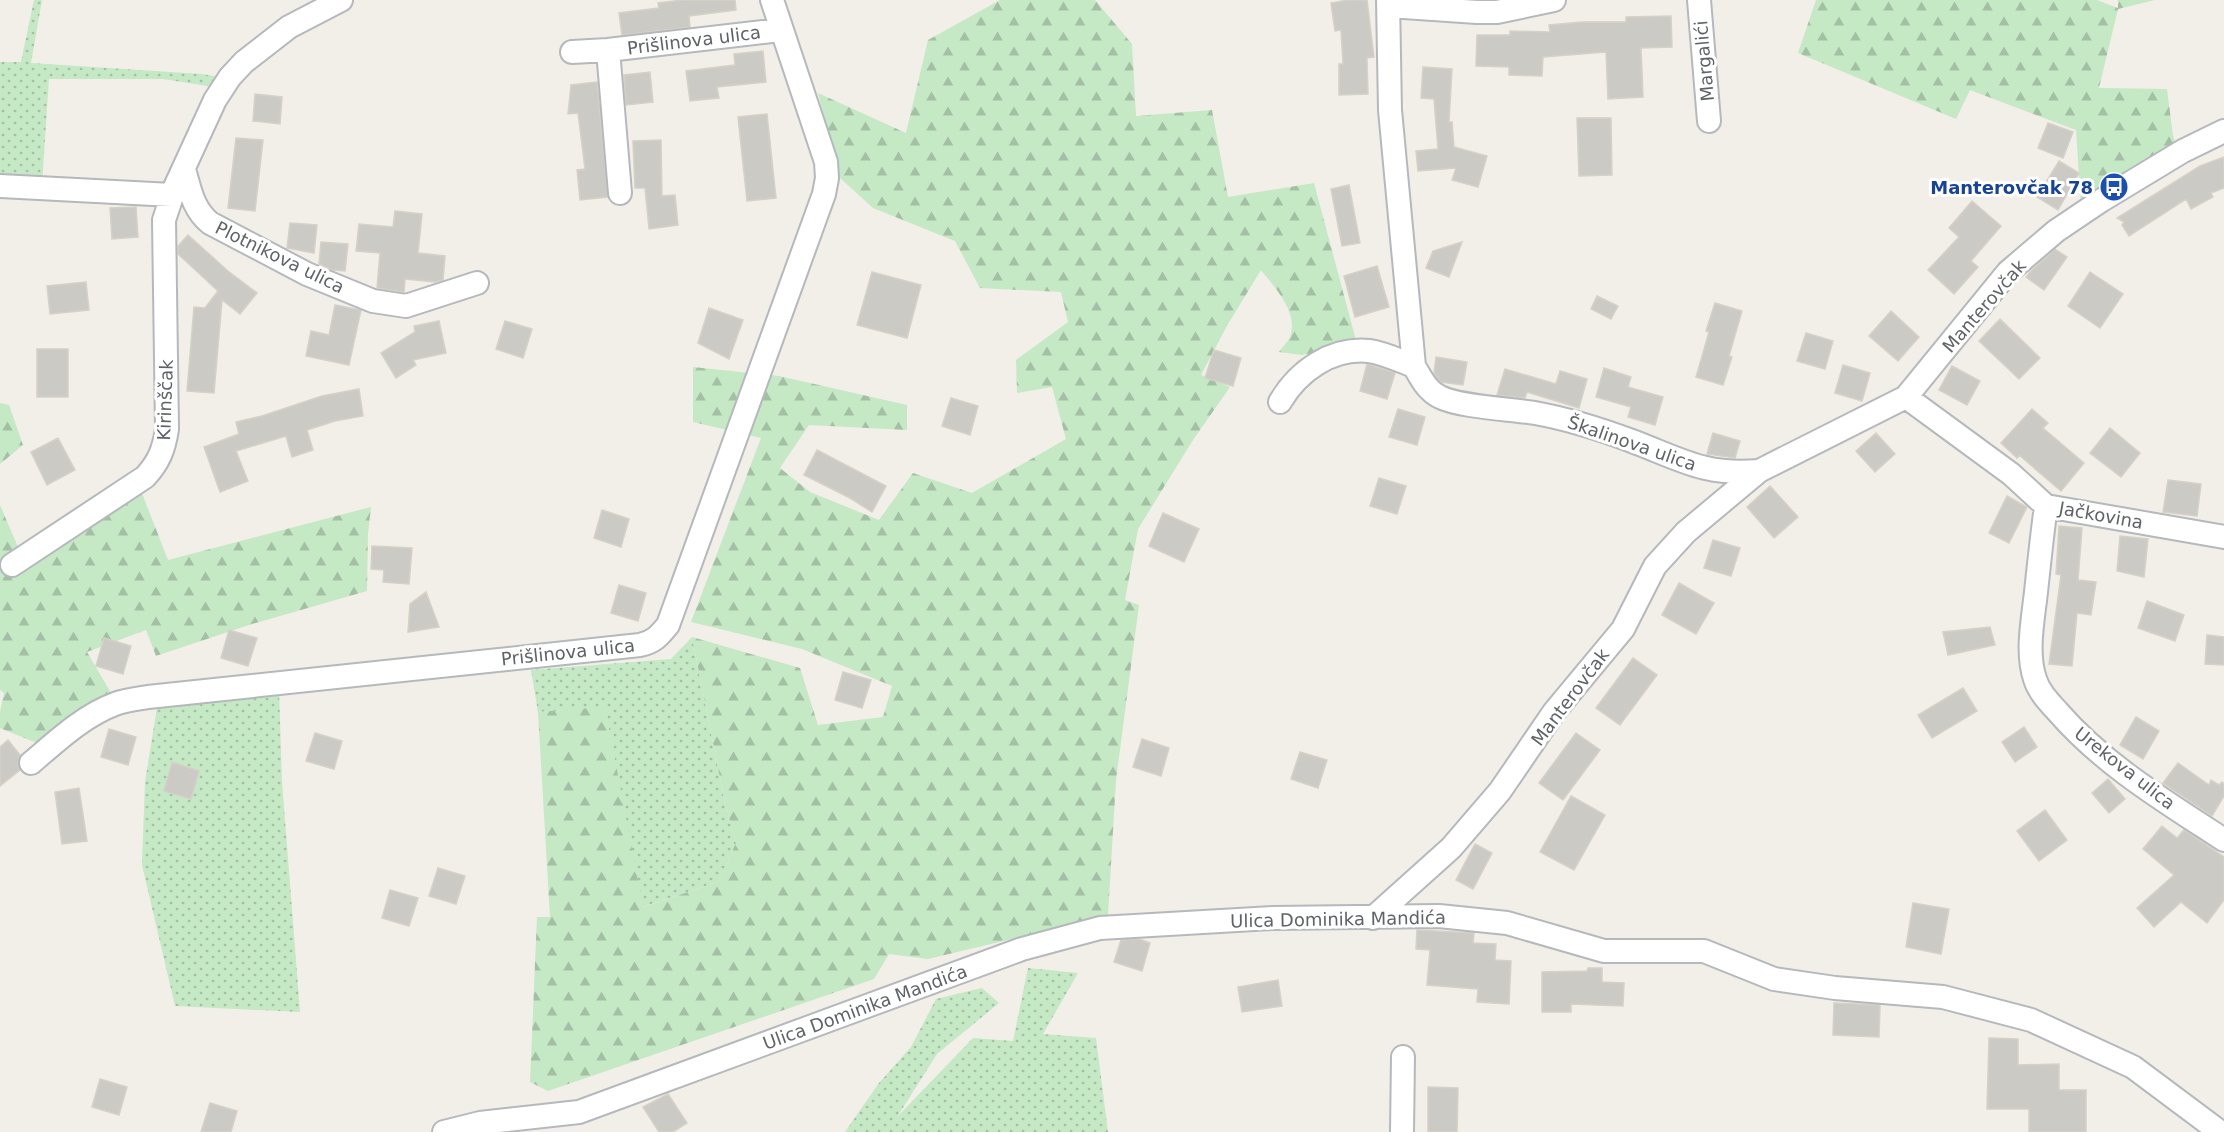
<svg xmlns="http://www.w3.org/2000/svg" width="2224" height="1132" font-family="'DejaVu Sans',sans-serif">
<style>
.grass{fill:url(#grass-dots)}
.forest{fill:url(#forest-firs)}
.building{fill:#cccac5;stroke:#d6d1c6;stroke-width:1.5}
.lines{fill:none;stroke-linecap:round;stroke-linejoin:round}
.minor-casing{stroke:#b5b8bc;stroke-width:26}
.minor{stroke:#fff;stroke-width:22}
.labels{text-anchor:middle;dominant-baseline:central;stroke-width:6;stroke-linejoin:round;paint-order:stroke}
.street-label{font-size:18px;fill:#5f6368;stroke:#fff}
.transit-label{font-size:18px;font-weight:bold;fill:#164399;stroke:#fff;text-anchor:end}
</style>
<defs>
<pattern id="grass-dots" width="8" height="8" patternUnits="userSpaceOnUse" patternTransform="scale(1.5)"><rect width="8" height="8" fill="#c5e8c5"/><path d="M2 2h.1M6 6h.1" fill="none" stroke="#a3c0a4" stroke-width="1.8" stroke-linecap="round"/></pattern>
<pattern id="forest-firs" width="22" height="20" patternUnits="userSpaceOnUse" patternTransform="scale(1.5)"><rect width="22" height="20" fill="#c5e8c5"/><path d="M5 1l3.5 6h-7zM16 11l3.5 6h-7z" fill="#a3c0a4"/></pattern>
</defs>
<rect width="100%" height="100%" fill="#f1efe8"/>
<path class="grass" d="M34 0H42L31 63 202 74 219 77 214 87 163 79H49L42 184 0 181V62H21Z
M692 637 725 803 736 843 718 882 642 907 605 708 538 712 531 670 671 659Z
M279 689 282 782 300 1012 175 1006 142 865 145 782 158 701Z
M1028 968 1078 973 1043 1034 1096 1038 1108 1132H845L879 1083 911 1047 936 999 982 988 999 1003 937 1054 897 1117 973 1038 1013 1041Z"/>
<path class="forest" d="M1000 0H1095L1132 44 1136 116 1212 110 1228 197 1314 183 1357 344 1302 355 1279 352C1282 347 1288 342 1290 337 1299 312 1275 288 1261 270L1228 324 1201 375 1230 387 1193 440 1138 529 1125 600 1139 605 1116 780 1107 932 1082 922 928 959 889 954 874 979 548 1091 530 1082 537 917H550L538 712 605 707 643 907 718 882 736 843 725 803 692 637 800 668 818 725 883 717 892 686 802 649 691 622 761 438 693 422V367L779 376 907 405V430L809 425 780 468 810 492 879 520 913 473 972 493 1066 439 1052 387 1017 393 1016 360 1068 322 1061 292 980 288 955 241 873 208 840 178 818 93 906 133 928 40Z
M1816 0H2097L2118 8V0H2155L2118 9 2099 88 2167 89 2173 136 2181 158 2082 221 2076 130 1970 90 1956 119 1798 53Z
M0 403 9 405 23 445 0 464Z
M140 488 168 560 371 507 368 534 367 591 252 624 156 656 146 630 87 652 114 698 44 746 0 728V712L4 693 0 690V505L18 547Z"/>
<path class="building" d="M682 0H735L736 10 689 16 690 27 622 35 619 13 659 8 658 3Z
M1348 0H1367L1374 57 1367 58 1368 94 1339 95V64H1343L1341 30 1335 31 1331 3Z
M1671 16 1672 47 1641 48 1643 97 1608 99 1606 52 1543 57 1542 76 1509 75V67L1476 66 1477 35H1510V31L1550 32 1549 25 1582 22H1626V17Z
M763 51 766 82 717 87 719 98 690 101 686 71 735 65 734 54Z
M1423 67 1452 69 1449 122H1452L1454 147 1487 156 1478 187 1452 180 1456 168 1418 171 1416 151 1438 149 1434 99 1421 98Z
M650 72 653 102 626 105 624 75Z
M597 82 608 197 580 200 577 170 585 169 578 113 568 114 571 85Z
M255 94 282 97 280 124 253 121Z
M767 114 776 198 747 201 738 117Z
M1577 118H1611L1612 175 1579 176Z
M2048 123 2073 132 2063 158 2038 148Z
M236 138 263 140 255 211 228 208Z
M661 140 662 196 675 195 678 225 649 229 645 188H635L633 141Z
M2224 157V188L2211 193 2213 197 2191 209 2186 199 2129 236 2122 225 2124 222 2117 218 2200 166Z
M2059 161 2079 173 2058 210 2037 197Z
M1349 185 1360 243 1342 246 1331 189Z
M1972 201 2001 226 1971 261 1978 267 1954 294 1928 270 1959 237 1949 228Z
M136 207 138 237 112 239 110 208Z
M395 211 422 214 418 253 445 256 443 280 435 282 405 279 404 292 377 288 380 253 356 251 359 224 393 227Z
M290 223 317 225 314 253 287 248Z
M188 235 228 271 257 293 240 314 222 300 214 393 187 391 194 307 205 308 218 291 178 254V246Z
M321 242 348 244 345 271 333 270 319 264Z
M1462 242 1449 277 1426 268 1433 251Z
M2055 249 2067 257 2044 290 2026 277 2031 271Z
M1377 266 1389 307 1355 317 1344 276Z
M872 272 921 285 907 338 857 325Z
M2090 272 2123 294 2100 328 2068 306Z
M86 282 89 310 50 314 47 286Z
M1597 296 1618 306 1611 319 1591 309Z
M1715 303 1742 311 1729 356 1732 357 1723 385 1696 377 1709 332 1706 331Z
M335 305 361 310 349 365 306 356 311 331 329 335Z
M709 308 743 320 729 359 698 343Z
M1891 311 1919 337 1898 361 1869 336Z
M2000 319 2040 358 2019 379 1979 341Z
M439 321 446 353 413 360 416 365 396 378 381 353 415 332 414 326Z
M505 321 532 329 523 358 496 349Z
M1806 333 1833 341 1825 369 1797 361Z
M37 349H68V397H37Z
M1214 350 1241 358 1233 386 1205 378Z
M1436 357 1467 362 1463 385 1441 382 1438 379 1434 373Z
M1367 364 1395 373 1387 399 1360 391Z
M1843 365 1870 373 1862 401 1835 393Z
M1952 366 1980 381 1967 405 1939 390Z
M1604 368 1631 377 1628 387 1663 397 1655 425 1628 417 1631 407 1596 397Z
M1505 369 1556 384 1560 371 1587 379 1579 408 1527 392 1525 398 1497 395Z
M359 389 363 416 335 421 307 430 313 450 292 457 286 436 236 451 248 481 220 492 204 447 239 434 236 422 262 416 322 396Z
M951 398 978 406 970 435 942 426Z
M1398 409 1425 417 1417 445 1389 437Z
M2032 409 2048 423 2043 428 2084 463 2061 491 2019 455 2017 458 2001 443Z
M2110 428 2140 453 2121 477 2090 453Z
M1713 433 1740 441 1735 458 1707 454Z
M1876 433 1895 454 1875 472 1856 451Z
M58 438 75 470 47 485 31 452Z
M817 450 886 486 872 512 850 498 804 475Z
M1379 478 1406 486 1397 514 1370 506Z
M2168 480 2201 484 2197 516 2163 512Z
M1770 486 1798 517 1774 538 1747 507Z
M2007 496 2027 507 2009 543 1989 533Z
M602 510 629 519 621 547 594 538Z
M1163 513 1199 529 1184 562 1149 546Z
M2059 526 2082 528 2078 580 2096 582 2091 615 2077 613 2072 666 2049 664 2061 575 2056 574Z
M2120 536 2148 539 2144 577 2117 571Z
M1713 540 1740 548 1731 576 1704 568Z
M372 546 412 548 409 584 383 582 384 570 371 569Z
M1679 583 1714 603 1696 634 1662 615Z
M619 585 646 593 638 621 611 613Z
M426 592 439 627 408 632 410 604Z
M2147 601 2184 615 2175 641 2138 628Z
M1990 627 1995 645 1948 655 1943 632Z
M229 630 257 638 248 666 221 658Z
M2207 635 2224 637V665L2205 664Z
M104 638 131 646 123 674 96 666Z
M1633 658 1657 675 1620 725 1596 708Z
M843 672 871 680 862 708 835 700Z
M1963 688 1977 711 1932 738 1918 715Z
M2136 717 2159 731 2143 759 2120 745Z
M2024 727 2037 747 2015 762 2002 742Z
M109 729 136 737 128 765 101 757Z
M315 733 342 741 334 769 306 761Z
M1576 733 1600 750 1563 800 1539 783Z
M1142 739 1169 748 1161 776 1133 767Z
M8 740 20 755 18 765 20 770 0 786V747Z
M1300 752 1327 760 1318 788 1291 779Z
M172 762 199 771 191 799 164 791Z
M2178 763 2209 785 2211 780 2219 785 2222 782 2224 784V796L2212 816 2163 783Z
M2108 779 2125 799 2109 813 2092 793Z
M79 788 87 841 62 844 55 792Z
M1571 796 1605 815 1574 870 1540 852Z
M2045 810 2067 840 2039 861 2017 831Z
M2162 826 2177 838 2184 830 2224 857V900L2207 923 2181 902 2154 927 2137 908 2174 875 2143 849Z
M1475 844 1492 853 1473 889 1456 880Z
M438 868 465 876 456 904 429 896Z
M390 890 418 898 409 926 382 918Z
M1913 903 1949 909 1941 954 1906 947Z
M1417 930 1474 933 1473 943 1496 944 1495 960 1511 961 1509 1004 1477 1002 1478 989 1427 985 1430 950 1416 949Z
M1139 939 1150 943 1142 971 1114 962 1121 940Z
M1588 968H1602V982L1624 983 1623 1006 1571 1004V1012H1542V972L1587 971Z
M1278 980 1282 1006 1242 1012 1238 987Z
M1834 1003 1880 1005 1879 1037 1833 1035Z
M1989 1038 2018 1039V1065L2059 1064V1090H2086V1132H2029V1109H1987Z
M100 1079 127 1087 119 1115 92 1107Z
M1428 1087 1458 1088 1457 1132H1428Z
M668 1094 687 1123 673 1132H659L643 1107Z
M210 1103 237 1111 231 1132H201Z"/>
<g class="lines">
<g class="minor-casing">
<path id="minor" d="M1388 0 1390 110 1414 366C1421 378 1427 391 1440 397 1460 407 1510 409 1535 413 1568 419 1600 429 1632 441 1680 459 1705 476 1759 471
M1699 0 1709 121
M1389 6 1477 12H1497L1554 0
M608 50 620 193
M572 52 608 50 780 30
M184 169C190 190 193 209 210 223L307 274 373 301 406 306 477 283
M0 186 172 195
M1906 397 2011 474 2046 506 2224 537
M1280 402C1298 371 1332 347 1369 351 1384 353 1400 361 1414 366
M2046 506C2042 535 2039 564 2036 592 2033 620 2026 652 2035 679 2039 692 2049 702 2058 712 2104 765 2166 802 2224 840
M12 565 145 477C159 462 164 449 167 429L164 220 175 187 215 100 230 77 244 62 289 27 341 0
M31 763C57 741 83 716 115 704 125 700 137 699 148 697L640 645C654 642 659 636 668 625L824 194 827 178 826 162 772 0
M1373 918 1451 848 1500 791 1554 712 1623 629 1655 566 1686 532 1759 471 1906 397 2008 272 2056 231 2102 200 2183 151 2224 131
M444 1132 480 1123 579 1112 1022 949 1100 928 1273 918 1439 916 1507 923 1604 951H1704L1774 979 1835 988 1943 997 2031 1020 2133 1067 2220 1132
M1402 1132 1403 1057"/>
</g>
<use href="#minor" class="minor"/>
</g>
<defs>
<g id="bus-disc" transform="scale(1.5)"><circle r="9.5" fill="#1a4fb4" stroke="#fff"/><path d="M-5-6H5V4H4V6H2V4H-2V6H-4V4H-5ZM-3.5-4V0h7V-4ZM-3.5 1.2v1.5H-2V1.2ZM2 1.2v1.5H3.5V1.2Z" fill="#fff"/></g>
</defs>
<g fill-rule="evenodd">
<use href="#bus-disc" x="2114" y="187"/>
</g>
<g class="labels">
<g class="street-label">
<text transform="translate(694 40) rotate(-7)">Prišlinova ulica</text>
<text transform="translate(1704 61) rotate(-95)">Margalići</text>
<text transform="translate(280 257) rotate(26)">Plotnikova ulica</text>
<text transform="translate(1984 306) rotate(-49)">Manterovčak</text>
<text transform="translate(165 400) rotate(-88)">Kirinščak</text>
<text transform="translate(1632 443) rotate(19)">Škalinova ulica</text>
<text transform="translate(2101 515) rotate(10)">Jačkovina</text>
<text transform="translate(568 652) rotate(-6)">Prišlinova ulica</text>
<text transform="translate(1570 697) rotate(-53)">Manterovčak</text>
<text transform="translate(2125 768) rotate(38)">Urekova ulica</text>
<text transform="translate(1338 919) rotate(-1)">Ulica Dominika Mandića</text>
<text transform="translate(865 1007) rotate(-20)">Ulica Dominika Mandića</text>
</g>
<g class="transit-label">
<text x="2093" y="187">Manterovčak 78</text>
</g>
</g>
</svg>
